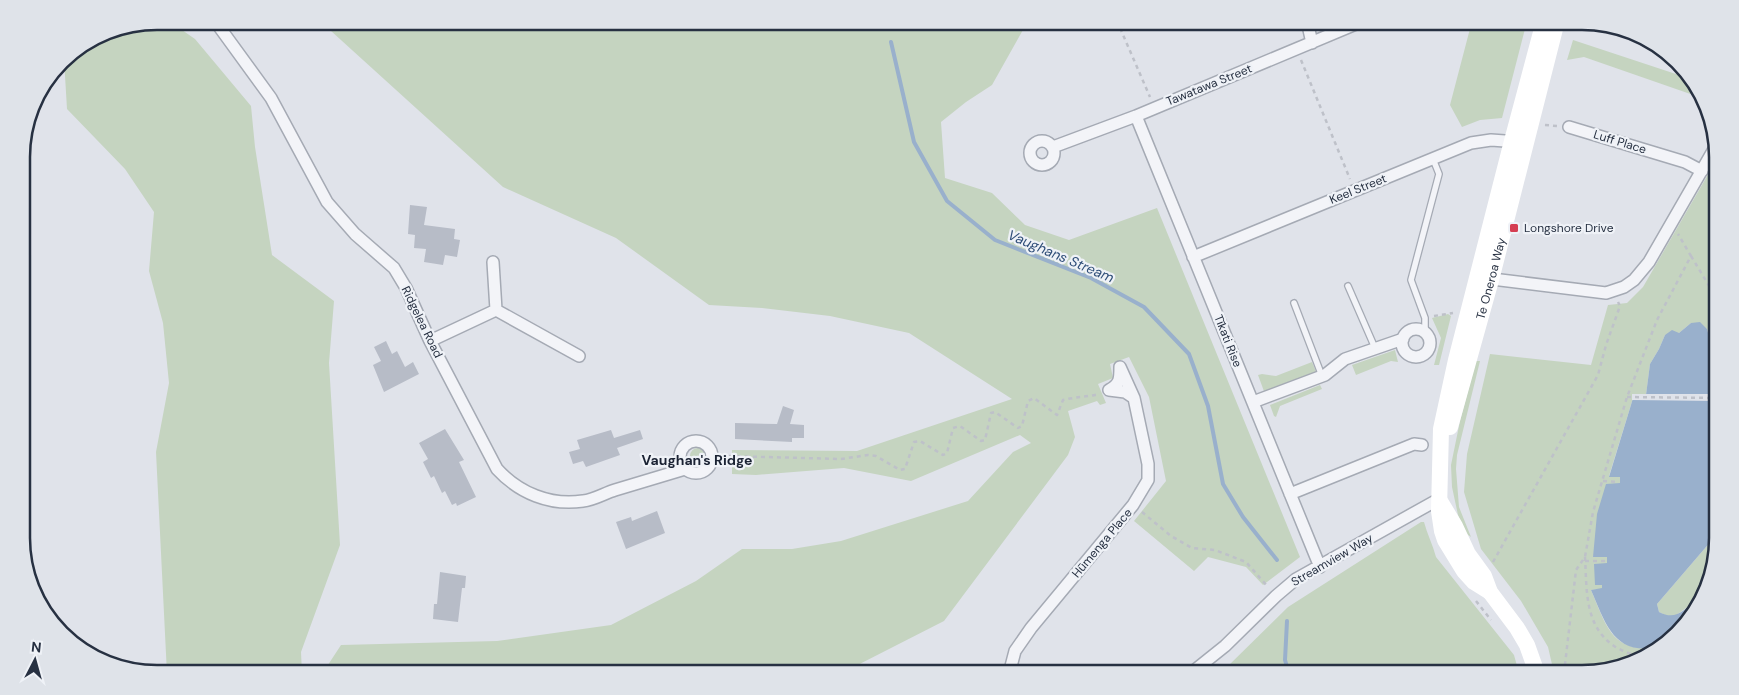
<svg xmlns="http://www.w3.org/2000/svg" width="1739" height="695" font-family="'DM Sans',sans-serif">
<style>
.green{fill:#c5d4c0}
.water{fill:#99b0cc}
.pier{fill:#e0e3ea}
.lines{fill:none;stroke-linecap:round;stroke-linejoin:round}
.stream{stroke:#99b0cc;stroke-width:4}
.building{fill:#b7bcc7}
.lane-casing{stroke:#a5aab4;stroke-width:8}
.street-casing{stroke:#a5aab4;stroke-width:14}
.path{stroke:#bec1c9;stroke-width:2.5;stroke-dasharray:4 4;stroke-linecap:butt}
.lane{stroke:#f3f4f8;stroke-width:5.5}
.street{stroke:#f3f4f8;stroke-width:11}
.secondary{stroke:#fff;stroke-width:16}
.poi-dot{fill:#d53e52;stroke:#eff2f7;stroke-width:2}
.labels{text-anchor:middle;dominant-baseline:central;stroke-width:4.5;stroke-linejoin:round;paint-order:stroke}
.street-label{font-size:12px;fill:#273142;stroke:#eff2f7}
.poi-label{font-size:12px;fill:#273142;stroke:#eff2f7;text-anchor:start}
.water-label{font-size:14px;font-style:italic;fill:#2f4e78;stroke:#eff2f7}
.neighbourhood-label{font-size:14px;font-weight:bold;fill:#1a2233;stroke:#eff2f7}
.rim{fill:none;stroke:#273142;stroke-width:2.5}
</style>
<rect width="100%" height="100%" fill="#e0e3ea"/>
<path class="green" d="M157 21H169L195 39 251 106 255 147 272 255 334 301 329 363 340 545 301 652 302 674H167L156 452 169 383 163 323 149 271 154 212 125 169 67 109 64 59 67 55 105 31Z
M320 21H1028L992 85 966 102 941 122 945 178 992 193 1025 225 1069 240 1157 208 1300 557 1263 585 1246 567 1208 557 1194 571 1134 521 1166 481 1149 397 1129 357 1110 364 1113 378 1098 384 1106 403 1100 405 1097 401 1068 411 1075 437 1068 455 944 621 840 674H322L341 645 497 641 611 625 696 581 742 549H792L841 541 968 501 1013 452 1031 443 1020 435 911 481 844 468 756 475 732 474V450L857 451 1012 399 909 333 830 316 762 308 709 305 616 238 503 187Z
M1472 21H1527L1502 118 1480 120 1462 127 1450 105Z
M1573 40 1691 79 1699 97 1584 57 1567 60Z
M1717 159V366L1707 329 1691 323 1679 333 1665 335 1659 349 1650 364 1646 395H1634L1609 476 1620 477V484L1593 557H1608L1602 589 1591 590C1608 630 1612 654 1663 647L1591 673H1554L1548 647 1521 601 1481 549 1464 492 1467 454 1490 354 1591 365 1608 305 1627 303 1643 287Z
M1448 314 1451 316 1439 365H1434L1441 338 1432 318Z
M1395 350 1398 362 1391 361 1356 375 1352 365Z
M1476 361H1480L1457 455 1456 469 1459 507 1471 537 1464 532 1458 515 1452 487 1451 465 1460 421Z
M1312 362 1317 374 1265 394 1258 375 1262 374 1276 376Z
M1320 385 1322 389 1280 406 1276 417 1274 416 1270 405Z
M690 456a8 8 0 1 1 16 0a8 8 0 1 1-16 0Z
M1421 522H1424C1427 534 1433 545 1436 557L1514 655 1519 673 1218 674 1227 667 1288 607Z
M1718 533 1710 582 1697 600 1675 616H1667L1659 612 1657 604Z"/>
<path class="water" d="M1700 322 1707 329 1717 366 1718 533 1657 604 1659 612C1676 621 1683 610 1697 600L1664 646C1615 658 1607 627 1591 590L1602 588V585H1595L1594 564 1607 563V557H1593L1597 514 1606 484 1620 483V477H1609L1634 395H1646L1650 364 1659 349 1665 335 1672 330 1679 333 1691 323Z"/>
<path class="pier" d="M1632 394H1717V401L1632 400Z"/>
<g class="lines">
<path class="stream" d="M891 42 914 142 947 201 995 240 1091 278 1144 307 1189 354 1208 406 1223 484 1243 517 1277 560
M1287 621 1285 660 1289 674"/>
</g>
<path class="building" d="M410 205 427 207 424 225 455 229 454 239 460 240 457 257 445 255 443 265 424 262 426 249 414 248 415 235 408 234Z
M386 341 392 354 397 351 405 367 413 362 419 374 384 392 373 365 381 361 374 347Z
M783 406 794 410 790 424 804 425V438H792V442L735 439V423L777 424Z
M445 429 464 460 459 462 476 497 457 506 456 503 452 505 445 491 442 493 434 476 431 478 423 462 428 459 419 443Z
M611 430 614 438 640 430 643 439 617 448 620 455 586 467 583 461 573 464 569 452 580 449 577 440Z
M657 511 665 533 626 549 616 522 631 517 632 521Z
M440 572 466 576 465 588H462L458 622 433 619 434 604H437Z"/>
<g class="lines">
<g class="lane-casing">
<path id="lane" d="M1348 286 1375 348
M1294 303 1322 376
M1425 333V318L1411 280 1439 174 1433 159"/>
</g>
<g class="street-casing">
<path id="street" d="M215 21 271 98 327 202 355 234 394 268 406 288 430 341 497 469C519 493 550 506 583 501 594 500 605 493 615 490 639 483 662 476 685 469
M1307 21 1312 43
M1136 116 1320 567
M1569 127 1685 162 1702 171
M1030 153a12 12 0 1 1 24 0a12 12 0 1 1-24 0Z
M1053 147 1136 116 1363 21
M1193 257 1471 143 1491 140 1519 142
M493 262 496 310 579 356
M1484 278 1606 293 1624 287 1634 280 1649 262 1717 144
M1402 343a14 14 0 1 1 28 0a14 14 0 1 1-28 0Z
M430 341 496 310
M1253 402 1325 375 1345 359 1403 339
M680 457a16 16 0 1 1 32 0a16 16 0 1 1-32 0Z
M1290 494 1414 444 1422 445
M1009 674 1015 651 1031 628 1133 505 1148 480V464L1134 398 1120 367C1120 379 1120 384 1109 390L1125 392 1134 398
M1190 674 1225 646 1276 596 1296 579 1439 499"/>
</g>
<path class="path" d="M1117 21 1150 97
M1301 60 1350 179
M1545 125 1557 126
M1691 256 1717 299
M1434 316 1453 313
M1627 397 1717 398
M713 457 728 456 841 459 868 455 876 456 900 470 905 469 914 442 920 441 943 455 947 453 953 428 960 426 981 441 985 440 991 413 995 412 1018 428 1022 426 1028 401 1034 398 1057 415 1063 400C1075 397 1087 397 1099 394
M1603 481 1618 482
M1142 512 1171 536 1192 548 1215 550 1246 562 1268 587
M1585 557C1587 590 1584 625 1614 646 1622 651 1631 655 1640 655
M1585 561H1607
M1493 562 1598 375 1606 345 1620 306 1618 302
M1476 601 1491 620
M1564 673 1576 570 1585 557 1593 512 1627 397 1657 320 1691 256 1678 234"/>
<use href="#lane" class="lane"/>
<use href="#street" class="street"/>
<g class="secondary">
<path id="s1" d="M1450 427 1491 280 1557 21"/>
<path d="M1440 501 1455 526 1468 554 1484 576 1490 592 1517 628 1527 645 1537 673"/>
<path d="M1490 592 1474 582 1464 571 1445 540 1442 531 1439 511 1441 429 1456 360 1512 141 1544 21"/>
</g>
</g>
<rect class="poi-dot" x="1509" y="223" width="10" height="10" rx="2.5"/>
<g class="labels">
<g class="street-label">
<text transform="translate(1209 85) rotate(-22)">Tawatawa Street</text>
<text transform="translate(1620 142) rotate(17)">Luff Place</text>
<text transform="translate(1358 189) rotate(-22)">Keel Street</text>
<text stroke="none"><textPath href="#s1" startOffset="154">Te Oneroa Way</textPath></text>
<text transform="translate(422 322) rotate(64)">Ridgelea Road</text>
<text transform="translate(1228 341) rotate(68)">Tīkati Rise</text>
<text transform="translate(1102 543) rotate(-50)">Hūmenga Place</text>
<text transform="translate(1332 560) rotate(-30)">Streamview Way</text>
</g>
<g class="poi-label">
<text x="1524" y="228">Longshore Drive</text>
</g>
<g class="water-label">
<text transform="translate(1061 256) rotate(23)">Vaughans Stream</text>
</g>
<g class="neighbourhood-label">
<text x="697" y="460">Vaughan's Ridge</text>
</g>
</g>
<path d="M0 0H1739V695H0ZM157 30H1582A127 127 0 0 1 1709 157V538A127 127 0 0 1 1582 665H157A127 127 0 0 1 30 538V157A127 127 0 0 1 157 30Z" fill="#dfe3e9" fill-rule="evenodd"/>
<path class="rim" d="M157 30H1582A127 127 0 0 1 1709 157V538A127 127 0 0 1 1582 665H157A127 127 0 0 1 30 538V157A127 127 0 0 1 157 30Z"/>
<g transform="translate(35 660) rotate(6)" stroke="#eff2f7" stroke-width="4" paint-order="stroke">
<path d="M0-4L9 19L0 12L-9 19Z" fill="#273142"/>
<text y="-8" font-size="14" font-weight="bold" text-anchor="middle" fill="#273142">N</text>
</g>
</svg>
